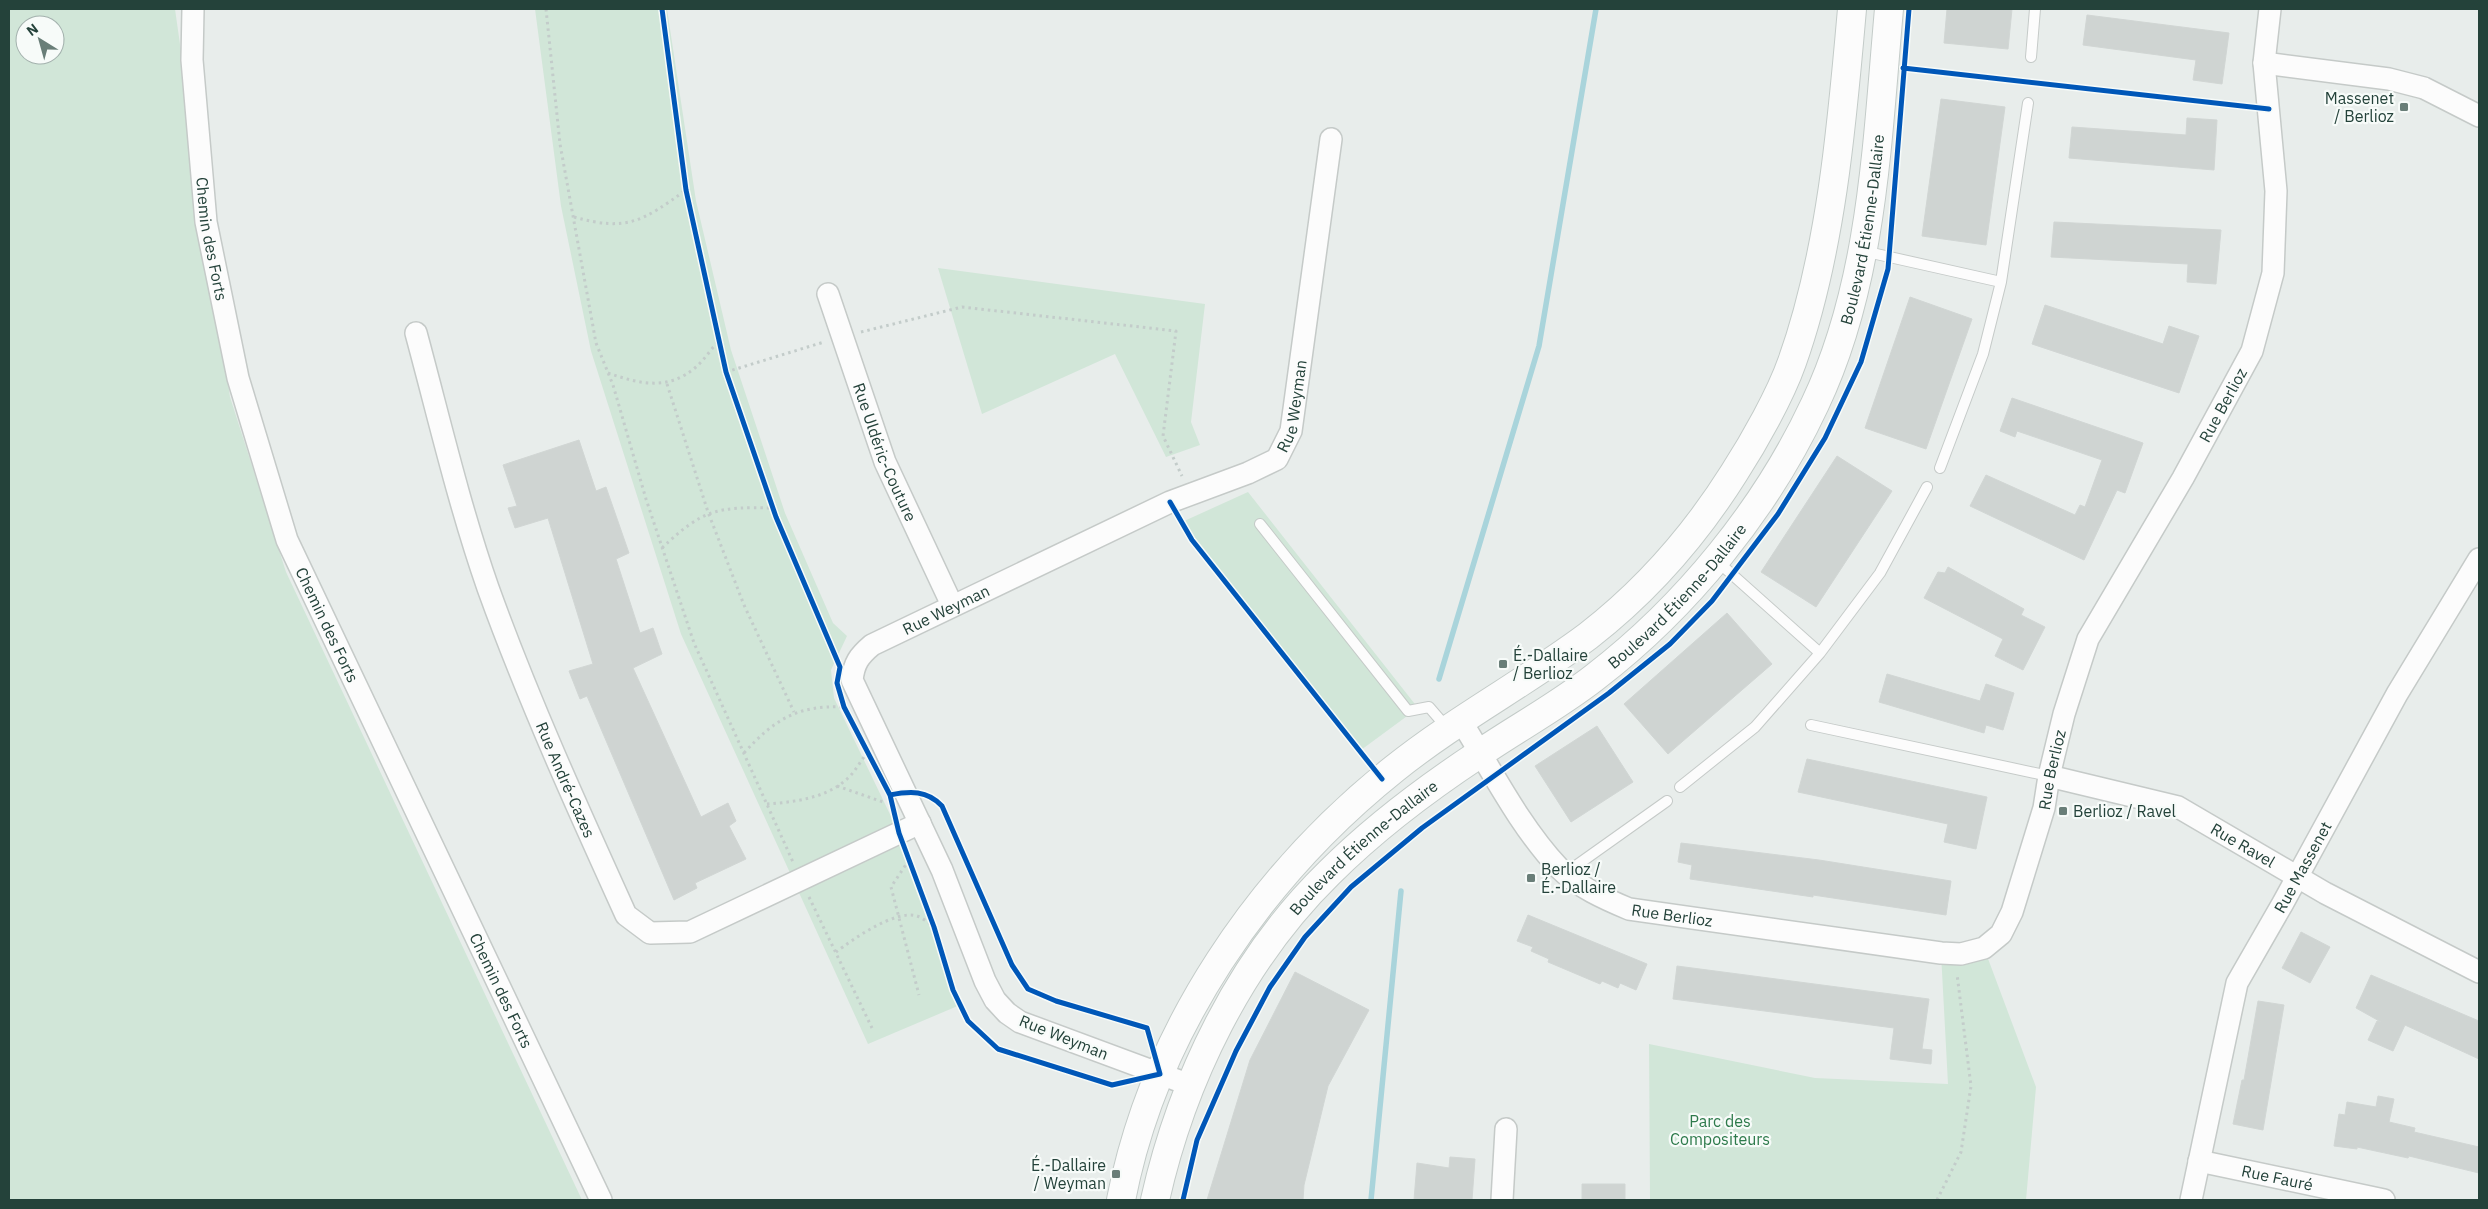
<svg xmlns="http://www.w3.org/2000/svg" width="2488" height="1209" font-family="'IBM Plex Sans',sans-serif">
<style>
.green{fill:#d1e6d8;fill-rule:evenodd}
.lines{fill:none;stroke-linecap:round;stroke-linejoin:round}
.stream{stroke:#a9d4db;stroke-width:5.5}
.building{fill:#cfd4d2;stroke:#d1d6d4}
.lane-casing{stroke:#c5cac8;stroke-width:12}
.street-casing{stroke:#c5cac8;stroke-width:24}
.secondary-casing{stroke:#c3cbc8;stroke-width:30}
.path{stroke:#c3ccca;stroke-width:3;stroke-dasharray:2.5 4;stroke-linecap:butt}
.lane{stroke:#fcfcfc;stroke-width:10}
.street{stroke:#fcfcfc;stroke-width:21}
.secondary{stroke:#fcfcfc;stroke-width:28}
.cycleway-casing{stroke:#f7fbf9;stroke-width:8}
.cycleway{stroke:#0057b8;stroke-width:5}
.poi-dot{fill:#697e78;stroke:#f7fbf9;stroke-width:2}
.labels{text-anchor:middle;dominant-baseline:central;stroke-width:4.5;stroke-linejoin:round;paint-order:stroke}
.poi-label{font-size:16px;fill:#24423a;stroke:#f7fbf9;text-anchor:start}
.street-label{font-size:16px;fill:#24423a;stroke:#f7fbf9}
.park-label{font-size:16px;fill:#2d7a4b;stroke:#f7fbf9}
</style>
<rect width="100%" height="100%" fill="#e8edeb"/>
<path class="green" d="M9 9H175L230 397 286 572 582 1200H9ZM25 25H55V55H25Z
M535 9H667L696 201 731 350 785 513 833 623 847 636 831 670 834 698 899 833 934 927 953 990 960 1005 868 1044 681 634 591 351 561 206Z
M938 268 1205 304 1191 422 1200 445 1166 457 1115 354 982 414Z
M1248 492 1418 708 1361 750 1192 540 1182 522Z
M1984 948 2036 1087 2026 1200H1650L1649 1044 1815 1078 1948 1084 1941 953Z"/>
<g class="lines">
<path class="stream" d="M1439 679 1539 346 1596 9
M1371 1200 1401 891"/>
</g>
<path class="building" d="M1947 9H2012L2008 49 1944 43Z
M2087 15 2229 33 2222 84 2193 80 2196 60 2083 45Z
M1941 99 2005 107 1986 245 1922 236Z
M2187 118 2217 120 2214 170 2069 158 2072 127 2186 135Z
M2054 222 2221 230 2216 284 2187 282 2188 264 2051 257Z
M1910 297 1972 319 1926 449 1865 428Z
M2045 305 2163 344 2169 326 2199 336 2179 393 2032 344Z
M2012 398 2143 443 2125 493 2117 490 2084 560 1970 506 1986 475 2075 515 2080 505 2085 507 2102 460 2017 431 2015 437 2000 431Z
M579 440 596 491 606 487 629 553 616 559 640 633 653 628 662 654 633 668 701 817 728 803 736 821 729 826 746 859 695 883 697 888 674 900 587 696 580 699 569 671 593 664 548 518 515 528 508 508 517 506 503 465Z
M1837 456 1892 491 1816 607 1761 572Z
M1948 567 2024 609 2021 615 2045 627 2023 670 1995 656 2003 639 1924 598 1938 572 1945 573Z
M1727 613 1772 664 1668 754 1624 704Z
M1887 674 1980 701 1986 684 2014 693 2003 730 1986 725 1984 733 1879 702Z
M1597 726 1633 782 1571 822 1535 766Z
M1807 759 1987 797 1976 849 1944 842 1948 824 1798 792Z
M1681 843 1819 860 1951 881 1946 915 1813 895V897L1690 879 1692 865 1678 862Z
M1528 915 1647 964 1636 990 1620 983 1618 988 1602 981 1600 984 1548 962 1549 959 1531 951 1533 947 1517 941Z
M2301 932 2330 947 2310 983 2282 968Z
M1677 966 1929 999 1922 1049 1932 1050 1931 1064 1890 1059 1894 1028 1673 999Z
M1295 972 1369 1010 1328 1086 1304 1185 1303 1200H1207L1250 1060Z
M2371 975 2479 1021V1059L2405 1025 2393 1051 2368 1040 2377 1021 2381 1022 2356 1008Z
M2258 1001 2284 1005 2263 1130 2233 1124 2242 1080H2244Z
M2378 1096 2394 1099 2389 1122 2415 1128 2414 1132 2479 1147V1173L2409 1156 2408 1158 2357 1147V1149L2334 1146 2339 1114 2345 1115 2347 1102 2376 1107Z
M1450 1157 1475 1159 1472 1200H1414L1417 1163 1449 1168Z
M1582 1184H1625V1200H1582Z"/>
<g class="lines">
<g class="lane-casing">
<path id="lane" d="M2031 57 2035 9
M1863 251 2001 282 2028 103
M1940 468 1983 354 2001 282
M1260 524 1408 711 1429 707 1448 729
M1717 561 1820 653 1880 573 1927 487
M1811 725 2049 776
M1680 787 1755 727 1820 653
M1569 875 1577 865 1667 801"/>
</g>
<g class="street-casing">
<g id="street">
<path id="s1" d="M193 9 192 60 206 222 238 378 287 540 601 1200"/>
<path d="M2264 63 2389 79 2424 88 2479 116"/>
<path id="s2" d="M828 294 885 462 952 605"/>
<path id="s3" d="M416 333C439 418 459 505 488 588 528 699 577 807 626 915L650 933 690 932 920 823"/>
<path id="s4" d="M1461 721C1491 769 1520 827 1559 868 1578 887 1605 899 1629 909L1941 953 1961 954 1984 948 2001 934 2012 912 2044 808 2049 776 2064 714 2088 639 2183 478 2252 351 2273 273 2276 191 2264 63 2270 9"/>
<path id="s5" d="M2049 776 2178 807 2325 893 2479 972"/>
<path id="s6" d="M1190 1085 1020 1022 1007 1013 995 1000 985 981 942 870 852 680C854 663 859 656 872 645L1170 502 1248 473 1277 459 1291 431 1331 139"/>
<path id="s7" d="M2199 1161 2384 1200"/>
<path d="M1502 1200 1506 1129"/>
<path id="s8" d="M2191 1200 2237 983 2283 903 2397 694 2479 559"/>
</g>
</g>
<g class="secondary-casing">
<g id="secondary">
<path d="M1121 1200C1154 1030 1260 876 1394 769 1455 720 1525 683 1588 636 1646 591 1695 535 1734 473 1754 442 1780 396 1792 362 1831 253 1842 124 1852 9"/>
<path id="s9" d="M1155 1200C1182 1080 1240 960 1329 873 1374 828 1426 789 1479 754 1517 728 1558 706 1595 677 1686 607 1766 509 1815 404 1873 282 1877 141 1889 9"/>
</g>
</g>
<path class="path" d="M546 9 560 144 596 343 613 385 646 499 694 643 793 862
M574 217C627 232 643 221 686 190
M861 332 962 307 1176 331 1163 436 1182 476
M726 372 824 342
M608 373C640 384 668 391 696 367 705 359 712 348 719 340
M667 384 708 512 744 605 794 712
M662 548C704 508 718 507 773 508
M744 753C774 720 797 705 843 707
M837 786 883 802
M767 804C795 802 826 798 847 779 855 772 860 762 866 754
M909 860 891 887 919 995
M809 897 872 1028
M836 952C852 940 895 909 917 916 923 918 929 923 934 927
M1937 1200 1961 1152 1971 1086 1957 974"/>
<use href="#lane" class="lane"/>
<use href="#street" class="street"/>
<use href="#secondary" class="secondary"/>
<g class="cycleway-casing">
<path id="cycleway" d="M662 9 686 190 726 372 776 517 840 667 837 683 844 707 890 795 899 833 934 927 953 990 968 1021 998 1049 1112 1085 1160 1074 1147 1028 1056 1001 1028 989 1012 965 942 806C927 790 910 791 890 795
M1903 68 2269 109
M1170 502 1192 540 1382 779
M1183 1200 1197 1140 1236 1051 1270 987 1305 937 1351 887 1422 828 1609 693 1670 644 1712 601 1778 514 1825 438 1861 362 1888 269 1909 9"/>
</g>
<use href="#cycleway" class="cycleway"/>
</g>
<g class="poi-dot">
<rect x="2399" y="102" width="10" height="10" rx="2.5"/>
<rect x="1498" y="659" width="10" height="10" rx="2.5"/>
<rect x="2058" y="806" width="10" height="10" rx="2.5"/>
<rect x="1526" y="873" width="10" height="10" rx="2.5"/>
<rect x="1111" y="1169" width="10" height="10" rx="2.5"/>
</g>
<g class="labels">
<g class="poi-label">
<text x="2394" y="98" text-anchor="end">Massenet<tspan x="2394" dy="18">/ Berlioz</tspan></text>
<text x="1513" y="655">É.-Dallaire<tspan x="1513" dy="18">/ Berlioz</tspan></text>
<text x="2073" y="811">Berlioz / Ravel</text>
<text x="1541" y="869">Berlioz /<tspan x="1541" dy="18">É.-Dallaire</tspan></text>
<text x="1106" y="1165" text-anchor="end">É.-Dallaire<tspan x="1106" dy="18">/ Weyman</tspan></text>
</g>
<g class="street-label">
<text stroke="none"><textPath href="#s9" startOffset="1242">Boulevard Étienne-Dallaire</textPath></text>
<text stroke="none"><textPath href="#s1" startOffset="231">Chemin des Forts</textPath></text>
<text stroke="none"><textPath href="#s6" startOffset="1109">Rue Weyman</textPath></text>
<text stroke="none"><textPath href="#s4" startOffset="1218">Rue Berlioz</textPath></text>
<text stroke="none"><textPath href="#s2" startOffset="168">Rue Uldéric-Couture</textPath></text>
<text stroke="none"><textPath href="#s9" startOffset="822">Boulevard Étienne-Dallaire</textPath></text>
<text stroke="none"><textPath href="#s6" startOffset="689">Rue Weyman</textPath></text>
<text stroke="none"><textPath href="#s1" startOffset="636">Chemin des Forts</textPath></text>
<text stroke="none"><textPath href="#s4" startOffset="812">Rue Berlioz</textPath></text>
<text stroke="none"><textPath href="#s3" startOffset="472">Rue André-Cazes</textPath></text>
<text stroke="none"><textPath href="#s5" startOffset="208">Rue Ravel</textPath></text>
<text stroke="none"><textPath href="#s9" startOffset="418">Boulevard Étienne-Dallaire</textPath></text>
<text stroke="none"><textPath href="#s8" startOffset="355">Rue Massenet</textPath></text>
<text stroke="none"><textPath href="#s4" startOffset="302">Rue Berlioz</textPath></text>
<text stroke="none"><textPath href="#s1" startOffset="1041">Chemin des Forts</textPath></text>
<text transform="translate(1064 1037) rotate(22)">Rue Weyman</text>
<text stroke="none"><textPath href="#s7" startOffset="80">Rue Fauré</textPath></text>
</g>
<g class="park-label">
<text x="1720" y="1121">Parc des<tspan x="1720" dy="18">Compositeurs</tspan></text>
</g>
</g>
<rect width="2488" height="1209" fill="none" stroke="#24423a" stroke-width="20"/>
<g transform="translate(40 40) rotate(323)"><circle r="24" fill="#f7fbf9" stroke="#a3b1ad"/>
<path d="M0-4L9 19L0 12L-9 19Z" fill="#697e78"/>
<text y="-8" font-size="14" font-weight="bold" text-anchor="middle" fill="#24423a">N</text>
</g>
</svg>
